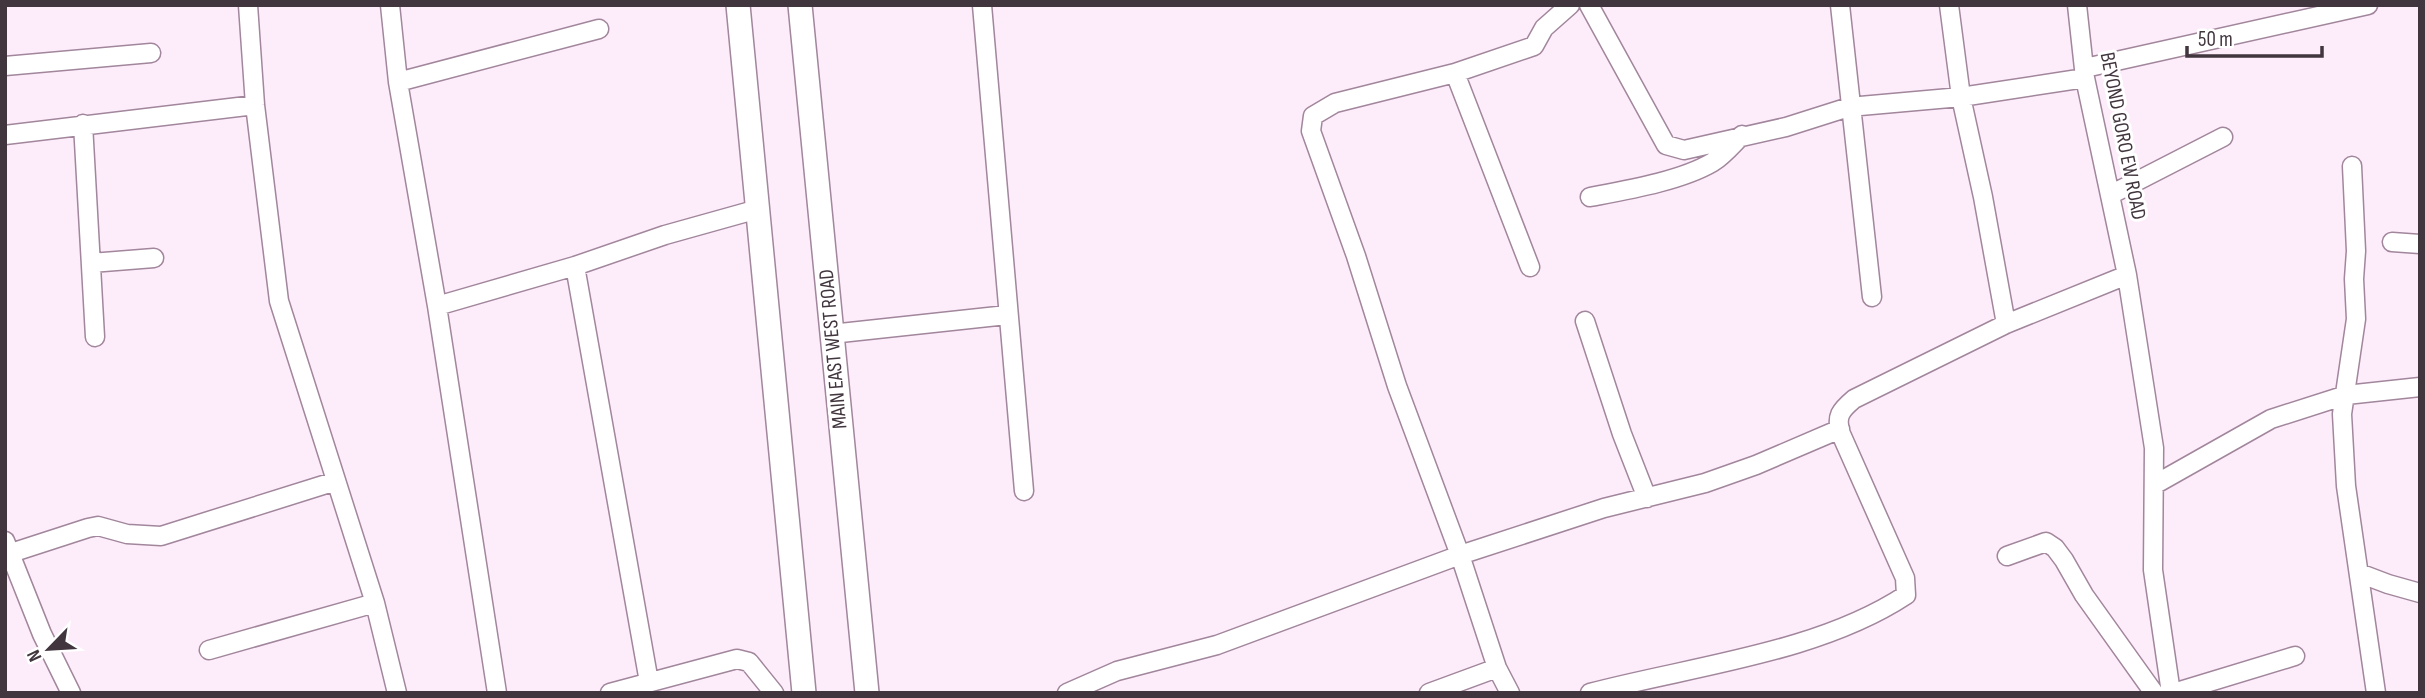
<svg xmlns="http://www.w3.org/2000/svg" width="2425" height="698" font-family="'Sofia Sans Condensed',sans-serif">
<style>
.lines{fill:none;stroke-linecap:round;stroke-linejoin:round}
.minor-casing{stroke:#a1869c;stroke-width:21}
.major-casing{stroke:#a1869c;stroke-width:26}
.minor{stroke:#fff;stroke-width:18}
.major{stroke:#fff;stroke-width:23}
.labels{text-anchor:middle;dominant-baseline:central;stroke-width:6;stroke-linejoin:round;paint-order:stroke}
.street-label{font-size:21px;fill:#41353e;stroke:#fff}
</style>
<rect width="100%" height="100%" fill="#fdecfa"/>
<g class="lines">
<g class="minor-casing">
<path id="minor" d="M248 5 255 105 279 301 375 603 397 693
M390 5 398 82 437 306 497 693
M982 5 1024 491
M1589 5 1666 145 1684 150 1786 127 1849 107 1961 97 2085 78
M1840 5 1872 297
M1949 5 1961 97 1983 197 2006 324
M2077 5 2085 78 2127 275 2154 448 2153 570 2171 693
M5 66 151 53
M2085 68 2368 5
M1455 73 1530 267
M398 82 599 29
M83 124 95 337
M5 135 255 105
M2352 166 2356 251 2354 279 2356 319 2342 414 2346 486 2376 693
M2110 195 2223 137
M1590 197C1627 190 1681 181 1713 162 1724 155 1733 144 1742 135
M2392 242 2420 244
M91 263 154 258
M575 266 649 682
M437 306 575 266 665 235 758 209
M1585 321 1622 434 1647 498
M831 334 1007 315
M2154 485 2271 419 2346 395 2420 387
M5 541 42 634 71 693
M11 553 88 528 98 526 127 534 161 536 336 481
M2007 556 2046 542 2055 548 2064 560 2084 595 2154 693
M2359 573 2388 584 2420 593
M209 650 375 603
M610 693 737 659 749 662 774 693
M1067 693 1117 671 1217 645 1460 555 1604 508 1705 483 1756 465 1840 429
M1429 693 1497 668
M1510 693 1497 668 1460 555 1397 386 1356 256 1311 131 1313 116 1335 103 1455 73 1534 46 1544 28 1570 5
M1590 693C1692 666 1818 653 1906 595L1905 578 1841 434C1835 416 1841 410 1854 399L2006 324 2127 275
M2173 693 2295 656"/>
</g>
<g class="major-casing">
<path id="major" d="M738 5 804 693
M800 5 867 693"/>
</g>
<use href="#minor" class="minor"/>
<use href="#major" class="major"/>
</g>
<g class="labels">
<g class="street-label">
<text transform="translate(2123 136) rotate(79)">BEYOND GORO EW ROAD</text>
<text transform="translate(833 349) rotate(-95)">MAIN EAST WEST ROAD</text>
</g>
</g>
<rect width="2425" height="698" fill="none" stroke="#41353e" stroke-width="14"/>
<g transform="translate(49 649) rotate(245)" stroke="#ffffff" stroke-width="5" paint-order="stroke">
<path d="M0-5L12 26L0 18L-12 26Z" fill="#41353e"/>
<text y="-10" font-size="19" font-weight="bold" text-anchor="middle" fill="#41353e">N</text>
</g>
<path d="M2187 46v10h135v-10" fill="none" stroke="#41353e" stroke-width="3.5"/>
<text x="2198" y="46" font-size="21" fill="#41353e" stroke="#ffffff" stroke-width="5" paint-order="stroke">50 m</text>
</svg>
